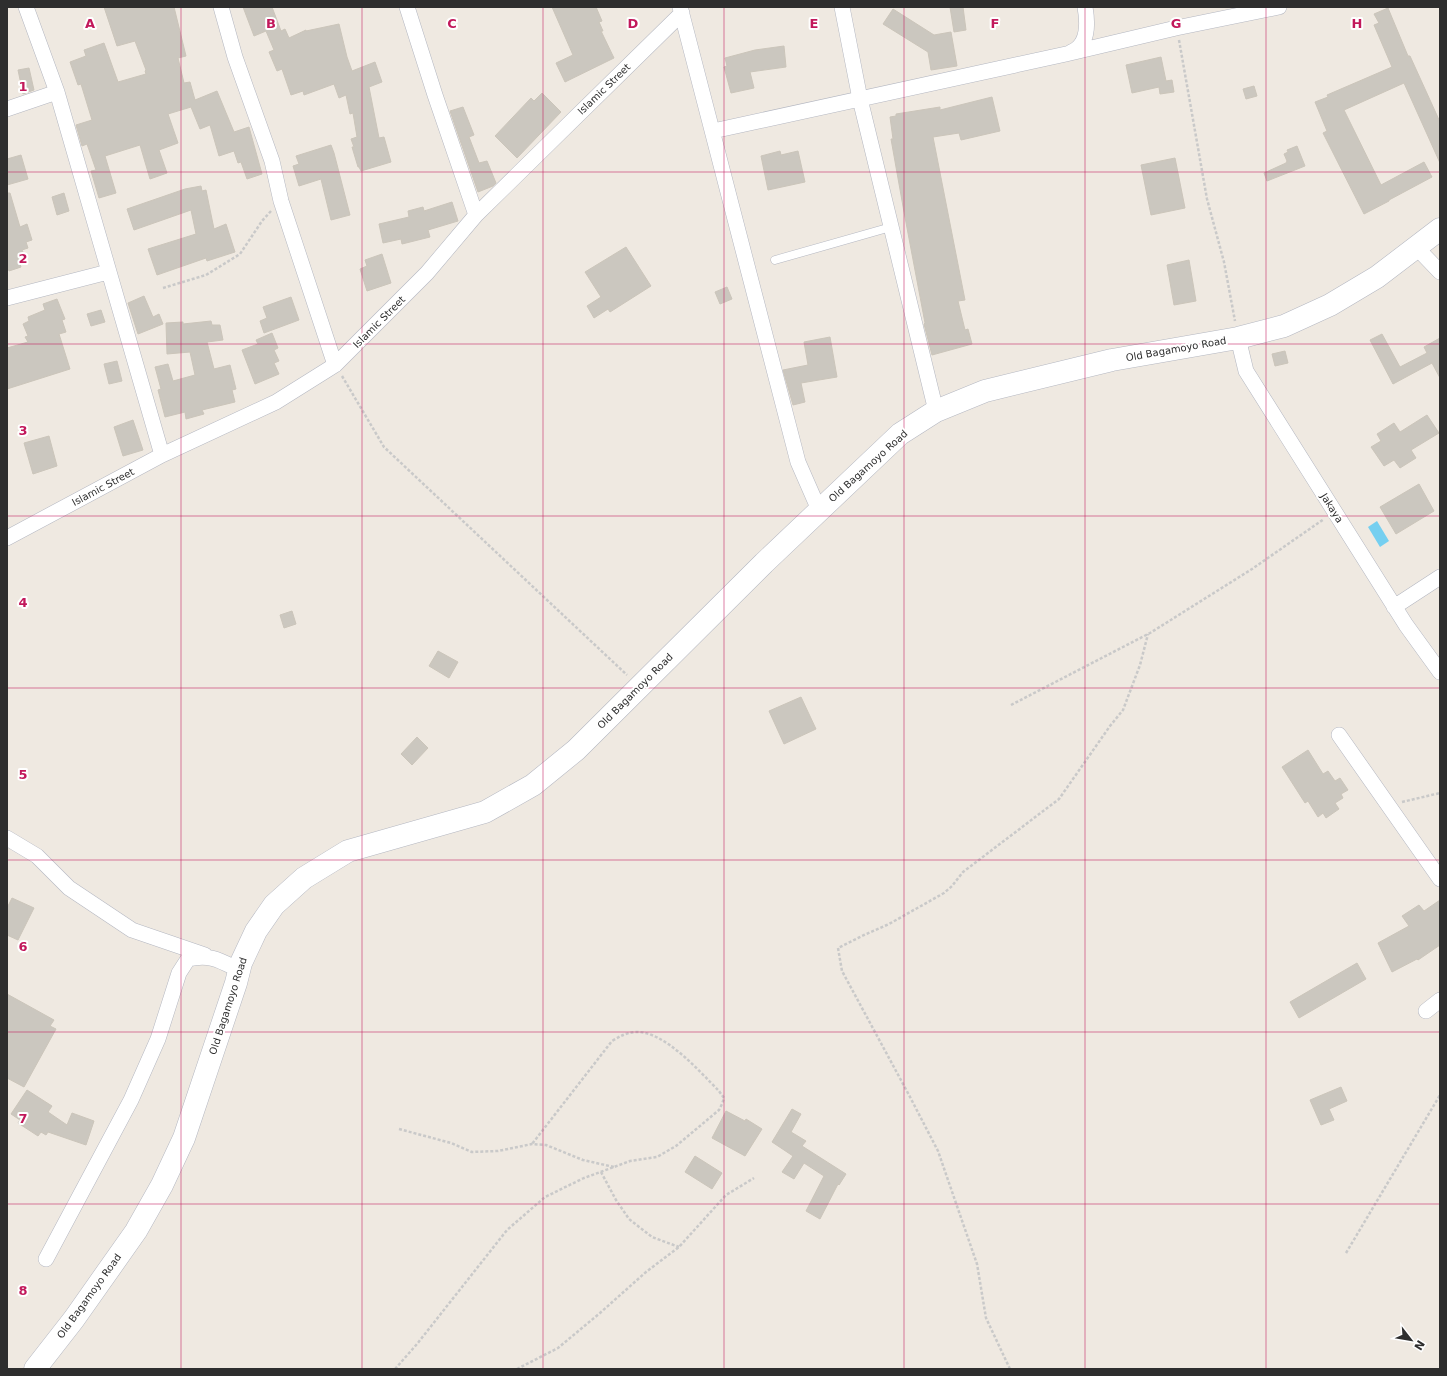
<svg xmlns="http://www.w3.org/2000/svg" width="1447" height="1376" font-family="'DejaVu Sans',sans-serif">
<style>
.water{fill:#75cff0}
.building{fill:#cbc7bf;stroke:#cbc5ba}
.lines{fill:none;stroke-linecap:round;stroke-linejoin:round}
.lane-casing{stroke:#b4b7c1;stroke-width:9}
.street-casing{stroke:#b4b7c1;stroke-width:16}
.secondary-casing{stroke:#b4b7c1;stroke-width:23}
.path{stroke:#c9c9c9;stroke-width:2.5;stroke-dasharray:3 2;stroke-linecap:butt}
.lane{stroke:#fff;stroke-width:8}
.street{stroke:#fff;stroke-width:15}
.secondary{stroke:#fff;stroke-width:22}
.grid{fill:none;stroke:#c2185b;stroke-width:1;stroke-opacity:0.55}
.labels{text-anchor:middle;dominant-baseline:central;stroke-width:4;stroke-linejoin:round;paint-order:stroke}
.street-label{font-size:10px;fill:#2e2e2e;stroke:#fff}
.grid-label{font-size:13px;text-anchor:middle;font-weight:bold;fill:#c2185b;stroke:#fff;stroke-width:4;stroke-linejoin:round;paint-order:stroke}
</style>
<rect width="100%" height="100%" fill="#efe9e1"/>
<path class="water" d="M1377 521 1389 541 1380 547 1368 527Z"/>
<path class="building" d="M104 7H174L186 56 178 58 184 83 190 82 195 100 217 91 234 132 249 127 262 174 247 179 241 162 238 163 234 151 219 156 210 125 200 129 191 107 168 114 178 143 159 150 167 173 150 179 140 145 105 156 116 193 99 198 91 171 96 170 87 144 82 146 76 125 92 120 81 84 78 85 70 62 86 56 84 50 104 43 118 82 146 74 145 71 146 70 135 41 117 46Z
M243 7H272L281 31 285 29 289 38 306 30V31L339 24 347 57 352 71 375 62 382 82 369 87 379 138 384 137 391 162 361 171 359 167H358L352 147H354L351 139 357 137 353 113 350 114 346 95 339 98 334 84 304 95 303 91 291 95 282 69 277 71 269 52 274 50 266 31 254 36Z
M552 7H596L602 21 599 22 603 31H601L614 58 565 82 556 63 573 55Z
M950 7H963L966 30 954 32Z
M1388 8 1408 56H1410L1440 122V163L1404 83 1344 110 1381 185 1424 162 1432 177 1389 200V201L1364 214 1323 133 1327 131 1315 102 1328 97 1327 95 1392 67 1374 25 1379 23 1374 14Z
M893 9 934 35 951 32 957 66 931 70 928 52 883 24Z
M784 46 786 67 750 72 754 88 731 93 724 67 727 66 725 58 755 50Z
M1161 57 1166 81 1172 80 1174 92 1160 94 1159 87 1132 93 1126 65Z
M29 68 34 90 23 94 18 70Z
M1254 86 1257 96 1246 99 1243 89Z
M542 93 561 112 517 158 495 136 531 98 534 101Z
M992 97 1000 131 961 140 959 133 933 137 965 300 958 301 965 330 968 329 972 344 932 355 924 324 925 323 904 212 891 139H893L890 117 896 116V114L940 107V110Z
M463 107 474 135 469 137 479 163 487 161 496 183 493 186 478 192 450 111Z
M331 145 334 153 350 215 331 220 321 179 299 186 293 166 299 164 296 156Z
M1297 146 1305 166 1267 181 1264 173 1286 163 1287 161 1284 154 1288 152 1287 150Z
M780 151 781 155 798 151 805 182 768 190 761 156Z
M21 155 28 179 7 185V159Z
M1175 158 1185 208 1151 215 1141 165Z
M201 186 202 191 206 190 214 229 226 224 235 252 207 261 206 258 157 275 148 249 196 234 191 210 134 230 127 209 185 189Z
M7 193H10L20 227 27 224 32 240 26 242 28 248 22 250 25 256 18 258 21 267 9 271 7 265Z
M64 193 69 211 57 215 52 197Z
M452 202 458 221 428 230 430 237 402 244 401 239 383 243 379 224 409 217 408 211 423 207 424 211Z
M626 247 651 286 610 312 608 309 594 318 587 306 601 297 585 272Z
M382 254 391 283 367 291 360 269 367 266 365 260Z
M1189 260 1196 301 1174 305 1167 265Z
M727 287 732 299 720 304 715 292Z
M144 296 153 317 159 314 163 324 138 334 128 303Z
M291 297 299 320 264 333 260 321 267 318 263 307Z
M57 299 65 319 62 320 66 332 59 334 70 369 7 389V348L28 342 25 337 28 336 23 324 29 321 28 317 45 310 43 304Z
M101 310 105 322 91 326 87 314Z
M211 321 212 325H220L223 340 207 342 214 369 230 365 236 389 232 390 235 402 202 410 204 414 186 419 185 412 165 417 158 390 161 389 155 367 168 364 173 381 195 375 190 352 167 354 166 323 183 322V324Z
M272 333 278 348 274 350 279 361 274 363 279 374 255 384 242 350 258 344 256 340Z
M1382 334 1400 367 1427 353 1424 347 1440 338V378L1432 363 1393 384 1370 340Z
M830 337 837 377 801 383 805 402 793 405 783 370 808 365 804 342Z
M1285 351 1288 363 1275 366 1272 354Z
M117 361 122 381 109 384 104 364Z
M1427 415 1439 433 1411 450 1416 458 1400 468 1394 460 1384 466 1371 447 1381 441 1377 434 1394 423 1400 432Z
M133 420 143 450 123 456 114 427Z
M49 436 57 466 33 474 24 443Z
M1419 484 1434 511 1396 534 1380 507Z
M292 611 296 624 284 628 280 615Z
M438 651 458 662 449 678 429 666Z
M801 697 816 729 784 744 769 711Z
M417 737 428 748 412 765 401 754Z
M1308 750 1323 774 1328 771 1335 781 1340 778 1348 790 1341 794 1343 798 1335 803 1339 809 1326 818 1323 813 1318 817 1308 801 1305 803 1282 767Z
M12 898 34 908 18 940 7 935V908Z
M1440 900V945L1418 960 1417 959 1392 972 1378 943 1409 926 1402 916 1419 905 1424 911Z
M1357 963 1366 979 1299 1018 1290 1002Z
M7 994 54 1020 50 1026 56 1029 24 1087 7 1078Z
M1341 1087 1347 1101 1329 1109 1334 1120 1321 1125 1310 1100Z
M27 1090 52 1106 48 1112 67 1125 72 1113 94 1121 86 1145 48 1132 46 1135 41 1132 38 1136 18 1123 20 1120 11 1114Z
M792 1109 801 1114 791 1132 806 1141 802 1146 846 1174 839 1185 838 1184 820 1219 806 1211 824 1176 804 1163 794 1179 782 1172 793 1156 772 1142Z
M726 1111 745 1121 746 1119 762 1129 745 1156 712 1138Z
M695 1156 722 1173 712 1189 685 1172Z"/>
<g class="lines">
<g class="lane-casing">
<path id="lane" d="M775 260 891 227"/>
</g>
<g class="street-casing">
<path id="street" d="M26 7 57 92 162 455
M221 7 235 57 272 161 281 201 335 365
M407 7 435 95 476 215
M680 7 798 462 819 510
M842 7 860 99 936 411
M1071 52C1089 45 1088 24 1085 7
M7 109 57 92
M713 131 1066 54 1176 28 1279 7
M1416 247 1440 272
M7 298 108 272
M1238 338 1246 371 1406 625 1440 672
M7 538 162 455 276 402 335 365 427 273 476 215 682 13
M1394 607 1440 577
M1339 735 1440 879
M7 838 37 856 69 888 132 930 205 955
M1426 1011 1440 1000
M46 1259 131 1100 158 1039 179 973 188 959C210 954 219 960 239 970"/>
</g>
<g class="secondary-casing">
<path id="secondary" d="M35 1369 74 1319 136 1231 162 1185 184 1138 236 983 241 963 256 931 274 905 304 878 348 851 485 812 533 785 576 750 764 563 900 434 936 411 985 391 1112 360 1238 338 1284 326 1330 305 1377 277 1440 229"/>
</g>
<path class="path" d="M1179 40 1207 199 1224 262 1235 321
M163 288 206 275 240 254 262 221 271 211
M342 376 384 447 627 675
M1011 705 1150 633 1252 569 1324 519
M1402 802 1440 793
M399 1129 451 1143 472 1152 498 1151 532 1144 546 1145 583 1160 614 1167
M601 1172 616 1200 629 1219 652 1237 679 1247
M1346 1253 1440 1095
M395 1369 417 1344 507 1230 545 1197 584 1178 614 1167 630 1161 657 1157 676 1146 719 1110 722 1104 724 1098 719 1091C700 1072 664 1030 635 1032 626 1033 620 1036 612 1041L532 1144
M517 1369 558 1348 600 1313 646 1272 679 1247 726 1195 754 1178
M1010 1369 986 1318 977 1264 938 1151 909 1095 842 971 838 948 864 935 889 924 944 893 952 886 963 872 1059 799 1110 726 1123 710 1140 665 1148 634"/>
<use href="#lane" class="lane"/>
<use href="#street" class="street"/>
<use href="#secondary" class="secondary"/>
</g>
<path class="grid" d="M181 7V1369M362 7V1369M543 7V1369M724 7V1369M904 7V1369M1085 7V1369M1266 7V1369M7 172H1440M7 344H1440M7 516H1440M7 688H1440M7 860H1440M7 1032H1440M7 1204H1440"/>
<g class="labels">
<g class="street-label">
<text transform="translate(604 89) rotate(-44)">Islamic Street</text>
<text transform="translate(379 322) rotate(-45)">Islamic Street</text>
<text transform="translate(1176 349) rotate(-10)">Old Bagamoyo Road</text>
<text transform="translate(868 466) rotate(-42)">Old Bagamoyo Road</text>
<text transform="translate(103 487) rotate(-28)">Islamic Street</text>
<text transform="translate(1332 508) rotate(58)">Jakaya</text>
<text transform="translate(635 691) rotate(-45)">Old Bagamoyo Road</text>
<text transform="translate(228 1006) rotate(-72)">Old Bagamoyo Road</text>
<text transform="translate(89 1296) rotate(-54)">Old Bagamoyo Road</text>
</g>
</g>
<g class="grid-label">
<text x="90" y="28">A</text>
<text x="271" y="28">B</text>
<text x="452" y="28">C</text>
<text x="633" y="28">D</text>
<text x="814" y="28">E</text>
<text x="995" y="28">F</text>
<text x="1176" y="28">G</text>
<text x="1357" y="28">H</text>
<text x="23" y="91">1</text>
<text x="23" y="263">2</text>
<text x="23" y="435">3</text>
<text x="23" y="607">4</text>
<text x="23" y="779">5</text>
<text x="23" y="951">6</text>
<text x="23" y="1123">7</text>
<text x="23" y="1295">8</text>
</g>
<rect width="1447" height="1376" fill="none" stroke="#2e2e2e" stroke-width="16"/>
<g transform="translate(1411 1340) rotate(121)" stroke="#ffffff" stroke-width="3" paint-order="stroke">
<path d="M0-3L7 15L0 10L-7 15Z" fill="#2e2e2e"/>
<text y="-6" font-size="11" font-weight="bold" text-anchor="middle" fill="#2e2e2e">N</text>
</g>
</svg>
